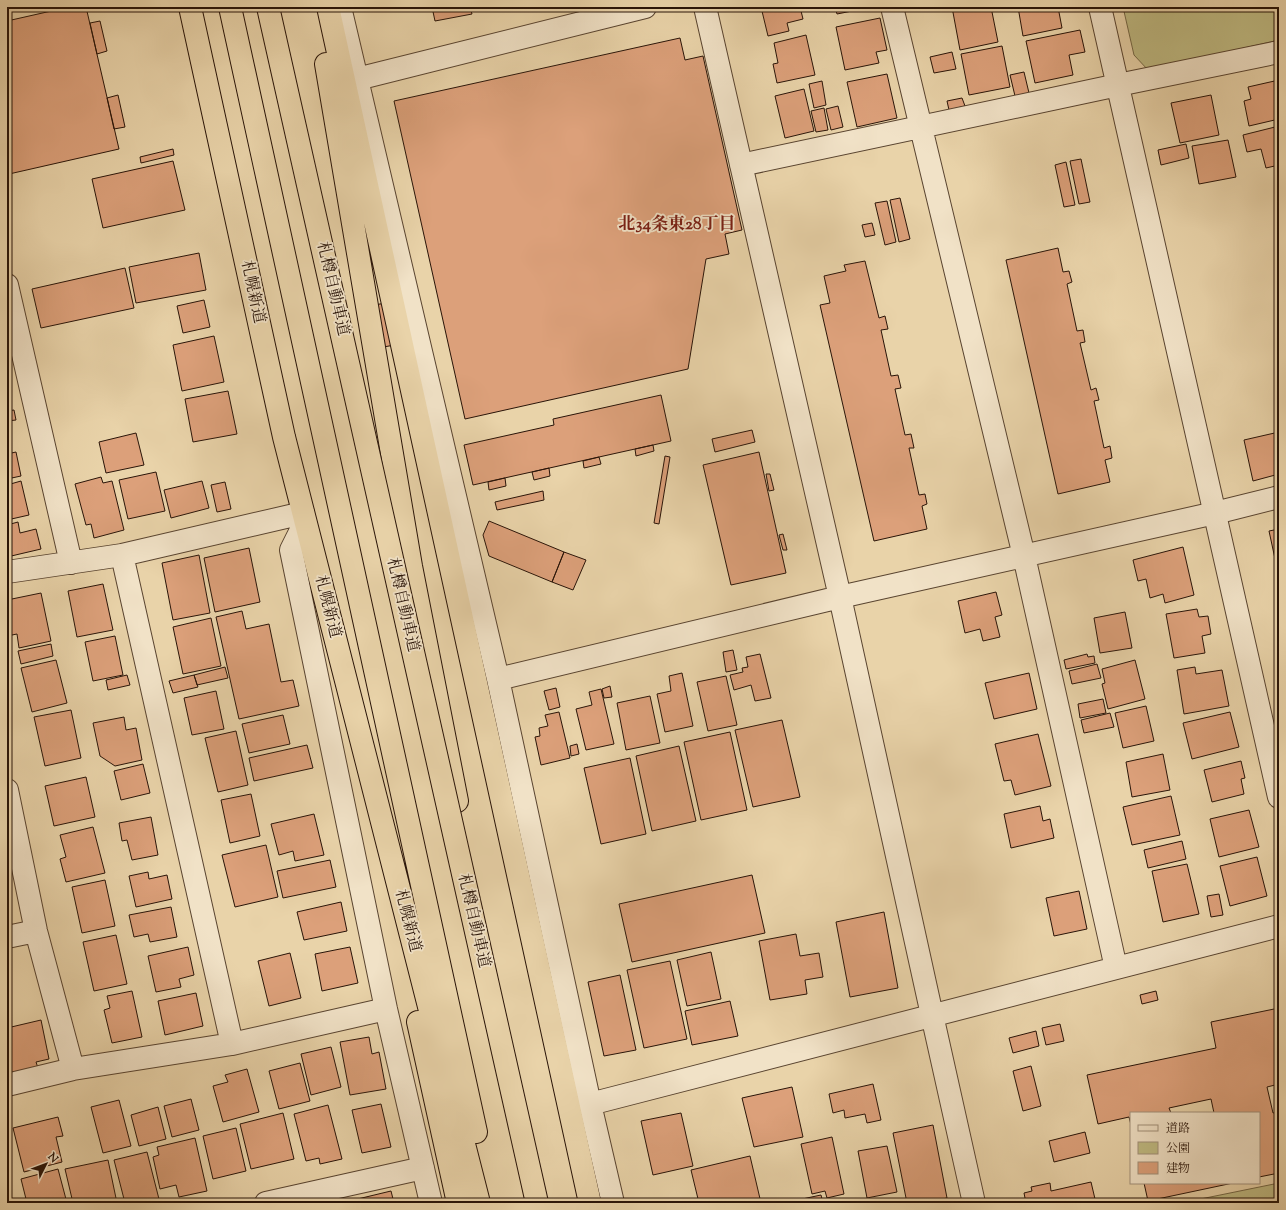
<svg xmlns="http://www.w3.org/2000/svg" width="1286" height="1210" font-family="'Sorts Mill Goudy','Noto Serif JP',serif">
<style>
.green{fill:#bfba82;stroke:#746745}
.building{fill:#dca07a;stroke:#291408}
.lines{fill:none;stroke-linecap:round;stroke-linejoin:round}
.street-casing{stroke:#594430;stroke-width:24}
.highway-casing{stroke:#291408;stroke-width:24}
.street{stroke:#f1e2c7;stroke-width:22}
.highway{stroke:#e9d3a9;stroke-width:22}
.highway-bridge-casing{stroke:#291408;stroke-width:24;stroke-linecap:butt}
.highway-bridge{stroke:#e9d3a9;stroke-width:22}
.labels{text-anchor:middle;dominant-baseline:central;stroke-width:3.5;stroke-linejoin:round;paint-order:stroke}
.street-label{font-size:16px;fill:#291408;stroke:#f1e2c7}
.neighbourhood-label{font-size:17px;font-weight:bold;fill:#7a1f14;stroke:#f1e2c7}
</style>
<rect width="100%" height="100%" fill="#e9d3a9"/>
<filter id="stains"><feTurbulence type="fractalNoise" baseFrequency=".005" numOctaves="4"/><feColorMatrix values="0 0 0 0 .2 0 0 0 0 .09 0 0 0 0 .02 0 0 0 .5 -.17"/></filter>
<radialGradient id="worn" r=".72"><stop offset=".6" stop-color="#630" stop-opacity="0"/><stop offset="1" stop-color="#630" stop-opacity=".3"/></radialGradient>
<path class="green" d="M1123 7H1279V40L1148 70 1134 55Z
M1279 1183V1203H1181Z"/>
<path class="building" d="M69 7H86L119 149 9 174 7 166V21Z
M432 7H470L472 14 435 21Z
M761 7H800L803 19 787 23 789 31 768 36Z
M835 7H872L837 14Z
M952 7H991L998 42 960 50Z
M1018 7H1058L1062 28 1023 36Z
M880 18 887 50 876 52 879 63 845 70 836 27Z
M100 21 107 51 97 54 90 23Z
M1080 30 1085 52 1069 55 1073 75 1035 83 1026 41Z
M806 35 815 75 777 83 773 64 778 63 774 43Z
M680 38 685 60 703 56 742 230 725 234 729 254 706 259 688 369 465 419 394 101Z
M1002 46 1010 87 969 95 961 54Z
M952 52 956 69 934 73 930 57Z
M1024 72 1029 93 1015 96 1010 75Z
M887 74 897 118 857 127 847 82Z
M1279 80V119L1249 126 1244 101 1251 99 1248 87Z
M822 81 826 105 814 108 809 84Z
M804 89 814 131 785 138 775 96Z
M118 95 125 127 114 129 107 98Z
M1211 95 1219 135 1180 143 1171 103Z
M962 98 965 106 949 110 947 101Z
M838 106 843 127 831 130 826 109Z
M824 108 828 130 816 132 811 111Z
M1279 126V165L1266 168 1261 149 1247 152 1243 135Z
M1228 140 1236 177 1199 184 1192 146Z
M1186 144 1189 158 1161 165 1158 150Z
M173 149 174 155 141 163 140 157Z
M1081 159 1090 202 1079 204 1070 161Z
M173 161 185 210 103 228 92 179Z
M1066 162 1075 205 1064 207 1055 165Z
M900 198 910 239 899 242 890 200Z
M887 201 896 242 885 245 875 203Z
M872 223 875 235 865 237 862 225Z
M1058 248 1063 272 1069 271 1072 282 1067 284 1077 331 1083 330 1085 342 1080 343 1091 390 1096 388 1099 400 1094 401 1104 448 1110 446 1112 458 1105 460 1110 482 1058 494 1006 260Z
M199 253 206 290 136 303 129 267Z
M865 261 879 318 885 316 888 329 881 330 891 376 898 375 901 388 895 389 905 435 911 434 914 448H909L919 495 925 494 927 504 922 506 927 529 874 541 820 305 830 303 824 276 846 271 844 265Z
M125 268 134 308 41 328 32 289Z
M204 300 210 327 183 333 177 306Z
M391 302 400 344 378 348 369 306Z
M214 336 224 382 182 391 173 345Z
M228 391 237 434 193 442 185 399Z
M661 395 671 441 473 485 464 445 554 425 553 419Z
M14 410 16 420 7 421V411Z
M752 430 755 442 715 452 712 439Z
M1279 432V474L1253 481 1244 440Z
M136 433 144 465 106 473 99 442Z
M653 445 654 451 636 456 635 449Z
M16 452 21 476 7 479V454Z
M759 452 786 573 731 585 703 465Z
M665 456 670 457 659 524 654 523Z
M599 457 601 464 584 468 583 461Z
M549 468 550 476 534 480 532 472Z
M156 472 165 511 128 519 119 480Z
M766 474H770L774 490 769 491Z
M101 477 103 483 112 481 124 530 94 538 91 524 86 525 75 484Z
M505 478 506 486 489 490 488 482Z
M21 481 29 515 7 520V485Z
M202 481 209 508 171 518 164 490Z
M225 482 231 509 217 512 211 485Z
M543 491 544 500 497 510 495 502Z
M489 521 564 552 552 582 489 556 483 535Z
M18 522 20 533 36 529 41 549 7 557V525Z
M1279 529V568H1277L1269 531Z
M783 534 787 550H783L779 535Z
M1183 547 1194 595 1165 603 1163 594 1150 598 1146 579 1138 581 1133 560Z
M249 548 260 602 215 612 204 558Z
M564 552 586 560 573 590 552 582Z
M199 555 210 613 173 620 162 563Z
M103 584 113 630 77 637 68 591Z
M996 592 1002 615 995 617 1000 637 983 641 980 629 965 633 958 601Z
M41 593 51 641 19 648 17 634 7 636V600Z
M1197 609 1199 617 1208 616 1211 634 1202 636 1205 653 1174 658 1166 614Z
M242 611 246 629 269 624 281 682 293 680 299 706 239 719 216 617Z
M1125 612 1132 648 1100 653 1094 618Z
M211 618 221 666 183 674 173 627Z
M115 636 123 675 93 681 85 642Z
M51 644 53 656 21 664 18 651Z
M733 650 737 670 726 672 723 652Z
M760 654 771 698 755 701 751 685 734 690 730 675 743 672 742 668 748 667 746 657Z
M1087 654 1088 657 1094 656 1095 663 1066 669 1064 660Z
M56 660 67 703 32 712 21 668Z
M1135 660 1145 699 1108 709 1102 684 1105 683 1102 669Z
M1097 664 1101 678 1072 684 1069 671Z
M225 667 228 678 197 685 194 675Z
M1195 667 1196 674 1222 670 1229 706 1184 714 1177 670Z
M682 673 693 726 665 732 657 694 671 691 669 676Z
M1029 673 1037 709 994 719 985 683Z
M127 675 130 685 108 690 106 680Z
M194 675 198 687 173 693 169 681Z
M726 676 737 725 708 731 697 682Z
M610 686 612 697 604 698 602 689Z
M556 688 560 707 549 710 544 691Z
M601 689 614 744 586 750 576 709 592 705 589 692Z
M216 691 224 729 192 735 184 698Z
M650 696 660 743 626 750 617 703Z
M1103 699 1106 713 1080 718 1078 704Z
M1146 706 1154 741 1123 748 1115 713Z
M71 710 81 758 45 766 34 717Z
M559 712 570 758 541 765 535 737 540 736 539 728 548 726 545 715Z
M1230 712 1239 747 1192 759 1183 723Z
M1110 713 1114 727 1084 733 1081 720Z
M283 715 290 744 249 753 242 724Z
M124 717 126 730 136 728 142 760 115 766 100 756 93 723Z
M782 720 800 797 753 807 735 730Z
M236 731 248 785 218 792 205 738Z
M730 732 747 810 701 820 684 742Z
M1038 734 1051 786 1015 795 1011 780 1004 781 995 744Z
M577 744 579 754 571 756 570 746Z
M307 745 313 768 254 781 249 758Z
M679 746 696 821 652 831 636 756Z
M1163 754 1170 790 1132 797 1126 762Z
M630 758 646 834 601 844 584 768Z
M1241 761 1245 778 1241 779 1244 794 1212 802 1204 770Z
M143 764 150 793 121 800 114 771Z
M86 777 95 817 54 826 45 786Z
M251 794 260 836 230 843 221 800Z
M1171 796 1180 835 1132 845 1123 807Z
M1040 806 1043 821 1050 819 1054 838 1011 848 1004 814Z
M1249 810 1259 847 1219 857 1210 819Z
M314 814 324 855 295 861 293 851 279 855 271 824Z
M151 817 158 855 132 860 127 840 122 841 119 823Z
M93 827 105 873 66 882 60 859 66 857 60 835Z
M1182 841 1186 859 1148 868 1144 850Z
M266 845 278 897 235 907 222 855Z
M1257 857 1267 896 1230 906 1220 866Z
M330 860 336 887 283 898 277 871Z
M1187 864 1199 914 1163 922 1152 871Z
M148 872 149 879 167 875 172 899 136 907 129 876Z
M752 875 765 933 632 962 619 904Z
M105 880 115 926 82 933 72 887Z
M1079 891 1087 929 1054 936 1046 898Z
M1219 894 1223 915 1211 917 1207 896Z
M341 902 347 931 304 940 297 912Z
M171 907 177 937 150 942 148 934 134 937 129 915Z
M884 912 898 988 850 997 836 922Z
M796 934 800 956 819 953 823 977 805 980 807 994 770 1000 759 941Z
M116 935 127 984 94 991 83 942Z
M188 947 194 975 179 979 181 987 156 992 148 956Z
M350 947 358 983 322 991 315 954Z
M711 952 721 999 687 1006 677 960Z
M290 953 301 998 269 1006 258 961Z
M670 961 687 1039 644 1048 627 970Z
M620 975 636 1050 604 1056 588 982Z
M132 991 142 1037 112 1043 104 1010 110 1008 107 996Z
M1156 991 1158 1000 1142 1004 1140 995Z
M196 993 203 1026 165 1035 158 1001Z
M730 1001 738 1036 692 1045 685 1011Z
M1279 1008V1084L1267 1087 1273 1113 1279 1112V1173L1259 1177V1113H1214L1211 1099 1169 1108 1171 1113H1131V1125L1129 1117 1098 1124 1087 1075 1216 1048 1211 1022Z
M41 1020 49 1059 36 1062 38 1068 7 1075V1028Z
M1060 1024 1064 1041 1046 1045 1042 1028Z
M1036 1031 1039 1046 1013 1053 1009 1038Z
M369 1037 372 1054 379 1052 386 1089 350 1095 340 1042Z
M331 1047 341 1087 311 1095 301 1054Z
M300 1063 310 1101 279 1109 269 1071Z
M1031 1066 1041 1106 1023 1111 1013 1071Z
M247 1069 259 1112 223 1122 213 1086 228 1082 225 1075Z
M873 1084 881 1120 867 1123 865 1114 845 1118 844 1110 833 1113 829 1094Z
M792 1087 803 1137 754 1147 742 1098Z
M191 1099 199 1130 172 1137 164 1106Z
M119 1100 131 1146 103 1153 91 1107Z
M381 1104 391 1147 362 1153 352 1110Z
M328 1105 342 1159 320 1164 319 1158 306 1161 294 1114Z
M158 1107 166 1139 139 1146 131 1115Z
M283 1113 294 1159 251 1169 240 1124Z
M681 1113 693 1166 653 1175 641 1121Z
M58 1117 63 1136 56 1137 62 1162 24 1172 13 1128Z
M933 1125 947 1198 921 1203H907L893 1133Z
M236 1128 246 1171 213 1179 203 1136Z
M1085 1132 1090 1153 1054 1162 1049 1141Z
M832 1137 844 1194 827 1198 825 1191 812 1194 801 1144Z
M195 1138 207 1191 179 1197 176 1185 160 1189 153 1157 159 1155 157 1147Z
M887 1146 897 1192 867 1198 858 1151Z
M147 1152 160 1203H125L114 1160Z
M750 1156 761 1203H699L691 1170Z
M108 1160 117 1203H73L65 1169Z
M58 1169 67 1203H27L21 1179Z
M1091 1182 1095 1199 1077 1203H1035V1202L1026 1203 1024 1193 1032 1191 1031 1187 1050 1183 1051 1191Z
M1144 1183H1233L1148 1201Z
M391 1191 394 1203H341Z
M821 1195 823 1203H788V1202Z"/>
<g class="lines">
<g class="street-casing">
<path id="street" d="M340 7 498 679 590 1104 613 1203
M705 7 840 597 932 1015 974 1203
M892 7 1024 556 1116 968
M1100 7 1279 797
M357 79 645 7
M741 165 1118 85 1279 52
M7 285 71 563
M305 522 291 550 386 1009 431 1203
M122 555 232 1044
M7 572 122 555 303 513
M498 679 840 597 1215 513 1279 497
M7 790 36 931 73 1069
M7 937 36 931
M7 1085 73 1069 232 1044 386 1009
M590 1104 1279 926
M266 1203 423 1168"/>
</g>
<g class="highway-casing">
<path id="highway" d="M190 7 284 437 479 1203
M230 7 476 1132
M328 7 590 1203
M326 64 411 566 457 801
M418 1022 458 1203"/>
</g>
<use href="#street" class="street"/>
<use href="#highway" class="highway"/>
<g class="highway-bridge-casing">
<path id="highway-bridge" d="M268 7 537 1203"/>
</g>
<use href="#highway-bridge" class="highway-bridge"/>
</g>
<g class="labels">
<g class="street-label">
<text transform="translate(332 289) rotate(77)">札樽自動車道</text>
<text transform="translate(252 292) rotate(78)">札幌新道</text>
<text transform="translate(402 605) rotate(77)">札樽自動車道</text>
<text transform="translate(327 607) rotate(76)">札幌新道</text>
<text transform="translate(407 921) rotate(76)">札幌新道</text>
<text transform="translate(473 921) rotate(77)">札樽自動車道</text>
</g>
<g class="neighbourhood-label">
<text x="677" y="225">北34条東28丁目</text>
</g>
</g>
<rect width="1286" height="1210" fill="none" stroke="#e9d3a9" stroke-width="24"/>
<rect x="8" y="8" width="1270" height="1194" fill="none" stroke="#291408" stroke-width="2"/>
<rect x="12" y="12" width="1262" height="1186" fill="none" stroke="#291408"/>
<rect x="1130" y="1112" width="130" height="72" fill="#f1e2c7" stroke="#a1907b"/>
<rect x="1138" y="1125" width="20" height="6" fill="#f1e2c7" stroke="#a1907b"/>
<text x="1166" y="1132" font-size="12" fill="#291408">道路</text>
<rect x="1138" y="1142" width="20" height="12" fill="#bfba82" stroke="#a1907b"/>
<text x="1166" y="1152" font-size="12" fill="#291408">公園</text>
<rect x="1138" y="1162" width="20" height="12" fill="#dca07a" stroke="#a1907b"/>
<text x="1166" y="1172" font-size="12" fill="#291408">建物</text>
<g transform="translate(46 1164) rotate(48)" stroke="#f1e2c7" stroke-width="3" paint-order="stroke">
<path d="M0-3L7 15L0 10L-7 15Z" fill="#291408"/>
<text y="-6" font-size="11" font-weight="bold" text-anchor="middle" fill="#291408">N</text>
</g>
<rect width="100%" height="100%" filter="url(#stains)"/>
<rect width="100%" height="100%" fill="url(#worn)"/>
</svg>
